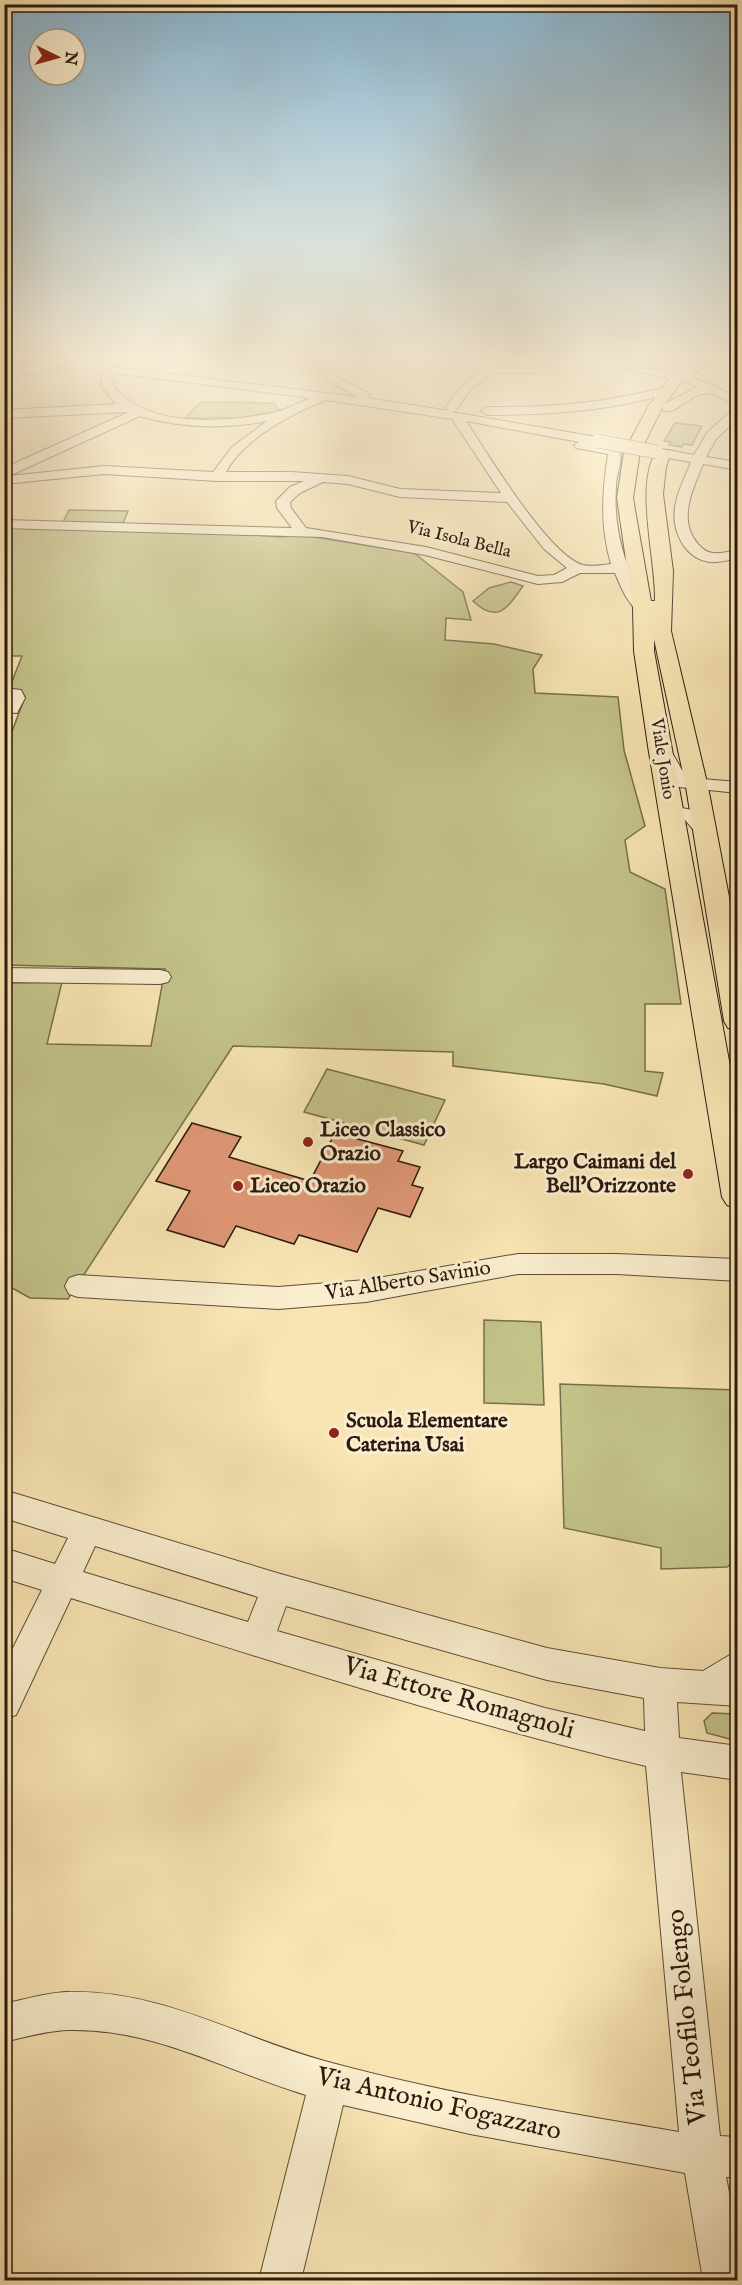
<svg xmlns="http://www.w3.org/2000/svg" width="742" height="2285" font-family="'IM FELL English',serif">
<style>
.green{fill:#c3c389;stroke:#766e4c;stroke-width:1.5}
.building{fill:#e09876;stroke:#2a190f;stroke-width:1.5}
.lines{fill:none;stroke-linecap:round;stroke-linejoin:round}
.minor-casing{stroke:#5e4c38;stroke-width:2}
.major-casing{stroke:#2a190f;stroke-width:2}
.minor{fill:#faeece;fill-rule:evenodd}
.major{fill:#f8e5b3;fill-rule:evenodd}
.minor-bridge-casing{stroke:#5e4c38;stroke-width:14;stroke-linecap:butt}
.minor-bridge{stroke:#faeece;stroke-width:13}
.poi-dot{fill:#8f2418;stroke:#faeece;stroke-width:2}
.labels{text-anchor:middle;dominant-baseline:central;stroke-width:6;stroke-linejoin:round;paint-order:stroke}
.far-street-label{font-size:18px;fill:#2a190f;stroke:#faeece}
.poi-label{font-size:21px;font-weight:bold;fill:#2a190f;stroke:#faeece;text-anchor:start}
.street-label{font-size:21px;fill:#2a190f;stroke:#faeece}
.near-street-label{font-size:26px;fill:#2a190f;stroke:#faeece}
</style>
<rect width="100%" height="100%" fill="#f8e5b3"/>
<filter id="stains"><feTurbulence type="fractalNoise" baseFrequency=".00333" numOctaves="4"/><feColorMatrix values="0 0 0 0 .2 0 0 0 0 .09 0 0 0 0 .02 0 0 0 .5 -.17"/></filter>
<radialGradient id="worn" r=".72"><stop offset=".6" stop-color="#630" stop-opacity="0"/><stop offset="1" stop-color="#630" stop-opacity=".3"/></radialGradient>
<path class="green" d="M201 402 274 403 279 412 240 418H185Z
M675 423 702 426 692 445 683 444 682 447 669 445 671 442 664 441Z
M69 510 128 511 123 523 63 522Z
M5 527 202 531 281 537 302 535 414 553 463 592 471 620 446 618 445 640 494 644 542 655 533 669 535 693 618 697 624 750 645 826 625 840 630 872 665 889 681 1004H645V1071L663 1073 657 1096 604 1084 453 1066V1052L233 1046 68 1299 30 1298 5 1284V983L62 982 47 1044 151 1046 165 969 5 965 4 779 9 766H5V750L25 697 21 690 9 689 22 656H5Z
M511 582 523 586C508 607 498 625 473 601L489 588Z
M327 1069 445 1100 424 1145 304 1112Z
M484 1320 541 1322 544 1405 484 1403Z
M560 1384 737 1390V1560L727 1567 661 1569V1548L564 1528Z
M712 1713 737 1714V1741L707 1733 704 1721Z"/>
<path class="building" d="M192 1123 241 1137 229 1157 310 1181 335 1133 403 1151 398 1161 420 1167 412 1185 423 1188 410 1217 378 1208 357 1252 299 1235 294 1244 236 1226 224 1247 167 1230 190 1191 156 1181Z"/>
<g class="lines">
<g class="minor-casing">
<path id="minor" d="M4 354 358 397 332 383 303 354H315L318 357 371 354 324 363 340 379 368 393 370 395 367 398 450 411 445 408 463 385 482 371 460 365 438 354C454 354 467 360 483 364 498 368 514 369 530 369 564 368 594 354 626 354L616 359 679 375 684 369H692L694 371 690 376 738 397V405C728 403 720 396 711 394 692 390 680 414 663 411V405L697 387 681 380 677 381 605 363 555 374 493 373 471 389 455 411 451 412 597 437 603 441 597 445 619 449C624 460 616 474 616 486 613 531 625 571 651 608L643 613C629 609 620 585 615 573H580L562 582 538 584 425 555 322 537 4 528V520L292 528 277 508 276 501 290 487 304 481H217L104 474 4 484V468L129 412 4 418V410L116 404 101 386 103 372 51 365 41 372 4 379V372L39 364 4 359ZM114 373 310 398C299 403 288 409 276 412 227 423 147 429 113 386ZM326 400 452 419 501 493 400 489 348 476 291 472H226C243 439 293 413 326 400ZM140 416C180 428 225 429 267 421L232 447 213 472 104 466 9 476ZM466 421 579 442 574 445 576 448 608 454C602 493 600 526 611 564 602 565 592 567 583 565 549 556 487 453 466 421ZM323 482 348 484 400 497 507 502 544 549 567 568 554 575 538 576 426 547 306 528 291 508 290 502 300 493Z
M133 354H156L110 365 104 362Z
M733 360 738 361V367L727 363Z
M666 387 672 391 670 393C610 411 550 415 487 415L481 411 487 407C549 408 606 403 666 387Z
M734 408H738V418L716 439 706 457 738 462V470L703 464C693 489 677 520 698 544 703 549 707 553 714 553 722 554 730 551 738 550V558C729 560 718 563 709 562 682 557 670 527 676 502 679 488 686 475 691 462L657 456 651 452 657 448 694 455 707 433Z
M4 688 21 690 25 698 17 713 4 712 8 698H4Z
M661 743 667 744 682 770 690 778 738 782V793L679 787 666 773 652 748Z
M671 806 698 811 715 832 706 838 699 836 685 820 664 816 662 812 664 808Z
M4 968 160 970 168 972 171 977 168 982 160 984 4 982Z
M518 1254H617L738 1259V1281L617 1274H518L366 1302 278 1309 78 1297 69 1294 65 1286 69 1278 78 1275 278 1287 366 1280Z
M4 1490 277 1573 547 1648 660 1668 703 1671 738 1650V1706L677 1702 679 1738 738 1746V1780L681 1772 720 2136 738 2137V2177H726L738 2238V2280H703L685 2173 470 2134 343 2105 301 2280H259L306 2095C226 2071 154 2028 68 2030 46 2031 25 2037 4 2042V2004C25 1999 46 1993 67 1992 162 1989 243 2040 332 2063 446 2094 563 2112 679 2132L646 1766C452 1720 262 1658 71 1598L16 1715 4 1719V1666L42 1590 4 1578V1548L55 1564 68 1538 4 1518ZM95 1546 258 1597 248 1622 83 1572ZM286 1606 547 1680 644 1698 645 1731 545 1708 277 1631Z"/>
</g>
<g class="major-casing">
<path id="major" d="M708 354H725L682 381 662 408 640 452 633 498 651 601H655C656 558 634 485 657 450H669L671 453 666 467 663 494 673 571 671 631 708 787 738 944V1030L728 1028 724 1021 686 787 654 639V651L738 1110V1209L727 1205 722 1197 648 746 634 651 633 608 617 498 624 452 648 407 672 375Z"/>
</g>
<use href="#minor" class="minor"/>
<use href="#major" class="major"/>
<g class="minor-bridge-casing">
<path id="minor-bridge" d="M597 441 657 452"/>
</g>
<use href="#minor-bridge" class="minor-bridge"/>
</g>
<linearGradient id="sky" x2="0" y2="1"><stop stop-color="#8bb8d4"/><stop offset="0.53" stop-color="#fcf3dd"/><stop offset="1" stop-color="#fcf3dd" stop-opacity="0"/></linearGradient>
<rect width="742" height="674" fill="url(#sky)"/>
<g class="poi-dot">
<circle cx="308" cy="1142" r="6"/>
<circle cx="688" cy="1174" r="6"/>
<circle cx="238" cy="1186" r="6"/>
<circle cx="334" cy="1433" r="6"/>
</g>
<g class="labels">
<g class="far-street-label">
<text transform="translate(459 540) rotate(14)">Via Isola Bella</text>
<text transform="translate(662 759) rotate(81)">Viale Jonio</text>
</g>
<g class="poi-label">
<text x="320" y="1130">Liceo Classico<tspan x="320" dy="24">Orazio</tspan></text>
<text x="676" y="1162" text-anchor="end">Largo Caimani del<tspan x="676" dy="24">Bell'Orizzonte</tspan></text>
<text x="250" y="1186">Liceo Orazio</text>
<text x="346" y="1421">Scuola Elementare<tspan x="346" dy="24">Caterina Usai</tspan></text>
</g>
<g class="street-label">
<text transform="translate(408 1281) rotate(-9)">Via Alberto Savinio</text>
</g>
<g class="near-street-label">
<text transform="translate(459 1698) rotate(16)">Via Ettore Romagnoli</text>
<text transform="translate(687 2017) rotate(-96)">Via Teofilo Folengo</text>
<text transform="translate(439 2104) rotate(13)">Via Antonio Fogazzaro</text>
</g>
</g>
<rect width="742" height="2285" fill="none" stroke="#f8e5b3" stroke-width="24"/>
<rect x="6" y="6" width="730" height="2273" fill="none" stroke="#2a190f" stroke-width="3"/>
<rect x="12" y="12" width="718" height="2261" fill="none" stroke="#2a190f" stroke-width="1.5"/>
<g transform="translate(57 57) rotate(95)"><circle r="28" fill="#faeece" stroke="#a79982" stroke-width="1.5"/>
<path d="M0-4.5L10 22L0 15L-10 22Z" fill="#8f2418"/>
<text y="-9" font-size="16" font-weight="bold" text-anchor="middle" fill="#2a190f">N</text>
</g>
<rect width="100%" height="100%" filter="url(#stains)"/>
<rect width="100%" height="100%" fill="url(#worn)"/>
</svg>
